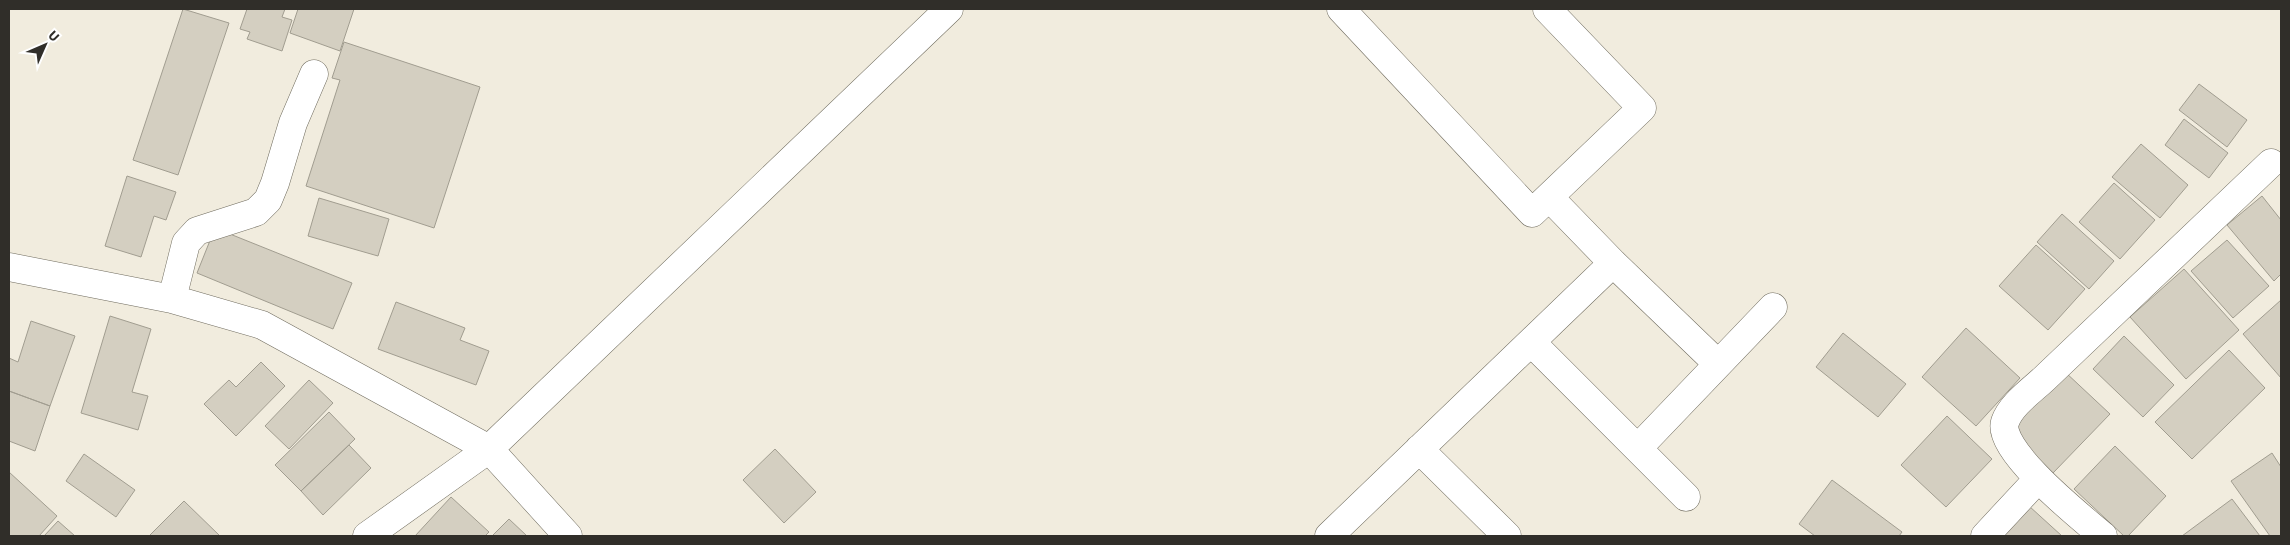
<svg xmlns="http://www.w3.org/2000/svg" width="2290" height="545" font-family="'Source Sans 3',sans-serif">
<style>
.building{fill:#d4cfc1;stroke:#a19d90}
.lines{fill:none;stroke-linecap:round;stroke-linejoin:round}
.minor-casing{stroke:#706c5f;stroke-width:29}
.minor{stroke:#fff;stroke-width:28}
</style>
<rect width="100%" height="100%" fill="#f1ecde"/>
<path class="building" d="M183 9 229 23 178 175 133 160Z
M247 9H285L282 17 292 20 282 51 247 39 250 32 240 29Z
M298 9H354L340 51 290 33Z
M344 42 480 87 434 228 306 186 340 80 332 78Z
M2199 84 2247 120 2227 147 2179 110Z
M2184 119 2228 153 2209 178 2165 145Z
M2141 144 2188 185 2160 218 2112 177Z
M127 176 176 192 166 220 154 216 141 257 105 246Z
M2114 183 2155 220 2120 259 2079 222Z
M2262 196 2281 220V274L2274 281 2227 225Z
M319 198 389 219 378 256 308 236Z
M2062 214 2114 261 2089 289 2037 242Z
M215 228 352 283 333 329 197 273Z
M2227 240 2269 286 2233 318 2191 271Z
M2036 245 2085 289 2048 330 1999 286Z
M2184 269 2239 330 2186 379 2130 317Z
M2281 300V378L2243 334Z
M396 302 465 328 460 340 489 351 476 385 378 349Z
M110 316 151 329 132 392 148 396 138 430 81 413Z
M31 321 75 336 50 406 9 391V358L18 362Z
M1966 328 2020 378 1976 426 1922 377Z
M1843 333 1906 384 1878 417 1816 367Z
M2124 336 2174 385 2143 417 2093 369Z
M2229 350 2265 388 2192 459 2155 422Z
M261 362 285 386 236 436 204 404 229 380 236 387Z
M2064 371 2110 414 2053 473 2008 430Z
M309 380 333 403 289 449 265 426Z
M9 391 50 406 35 451 9 441Z
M329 412 355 439 301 491 275 465Z
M1947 416 1992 459 1946 507 1901 465Z
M349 445 371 468 323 515 301 491Z
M2115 446 2166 496 2128 536H2124L2074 489Z
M775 449 816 492 784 523 743 480Z
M2272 453 2281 467V536H2270L2231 481Z
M84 454 135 490 116 517 66 481Z
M9 472 57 516 39 536H9Z
M1832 480 1902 532 1899 536H1815L1799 524Z
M451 497 489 532 485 536H415Z
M2232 499 2260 536H2182Z
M184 501 220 536H149Z
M2029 506 2062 536H2001Z
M509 519 527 536H492Z
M58 521 75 536H44Z"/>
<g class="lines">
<g class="minor-casing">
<path id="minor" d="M1341 9 1532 213 1642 108 1547 9
M1549 197 1613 263 1718 364
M9 267 172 299 262 325 489 449 568 536
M172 299 186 243 197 231 256 212 268 200 275 183 293 123 314 74
M1531 342 1686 497
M1638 448 1773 307
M1419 449 1507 536
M367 536 489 449 949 9
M1329 536 1613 263
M1985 536 2038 479
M2103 536C2082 518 1996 450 2005 422 2011 404 2034 389 2047 376L2271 163"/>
</g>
<use href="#minor" class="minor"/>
</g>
<rect width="2290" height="545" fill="none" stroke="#302e29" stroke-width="20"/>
<g transform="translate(45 45) rotate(45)" stroke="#ffffff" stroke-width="4" paint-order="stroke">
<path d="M0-4L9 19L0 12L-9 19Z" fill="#302e29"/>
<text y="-8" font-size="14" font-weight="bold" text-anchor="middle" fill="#302e29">U</text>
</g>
</svg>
